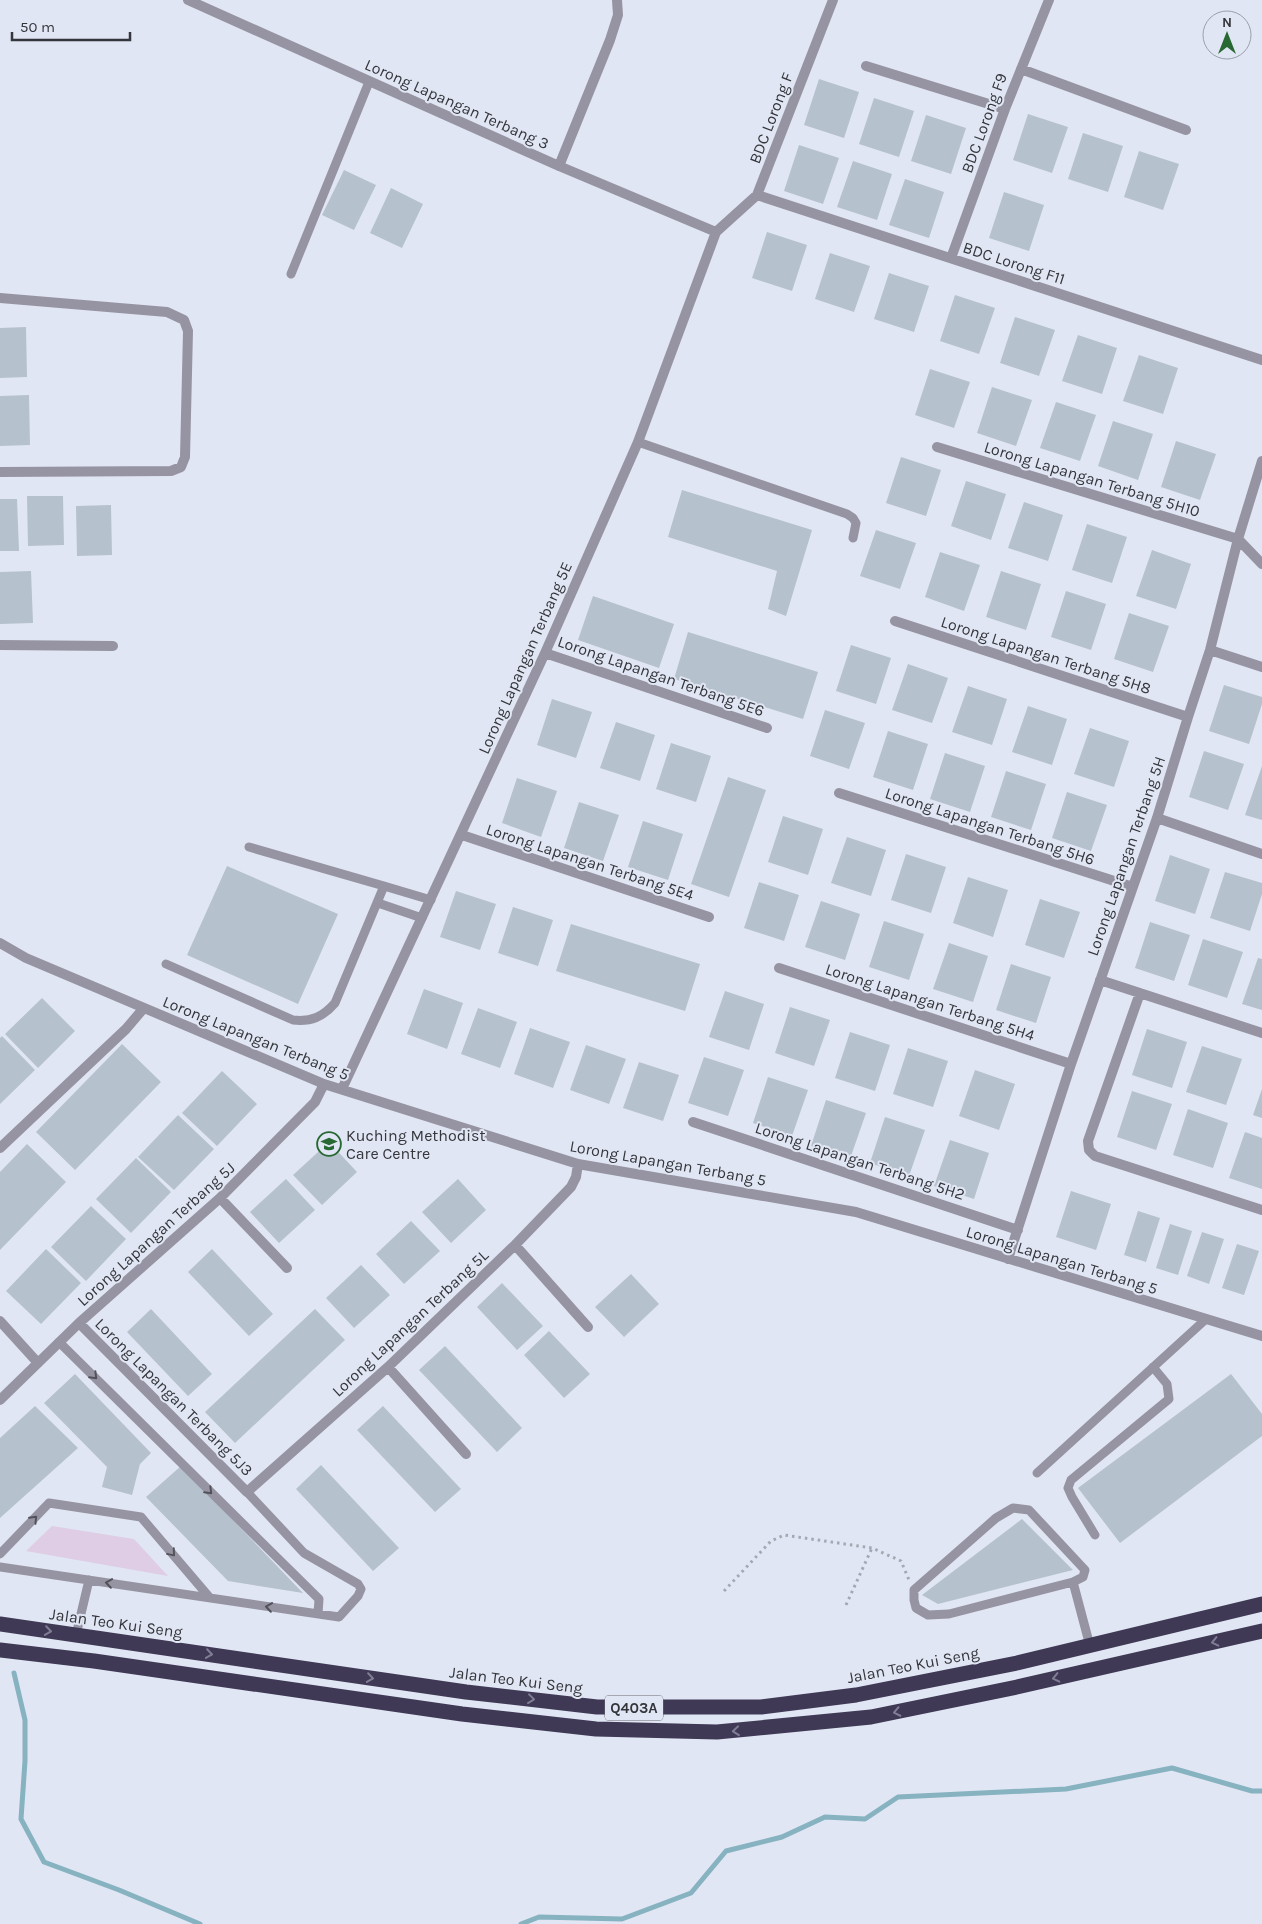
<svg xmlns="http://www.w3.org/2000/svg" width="1262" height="1924" font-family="Karla,sans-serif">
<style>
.green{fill:#decde4}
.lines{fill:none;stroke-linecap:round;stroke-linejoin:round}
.stream{stroke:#87b2c0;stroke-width:5}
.building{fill:#b5c1cc}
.path{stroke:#a4a8b3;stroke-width:3;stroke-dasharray:2.5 4;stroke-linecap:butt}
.lane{stroke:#9694a3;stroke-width:9}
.street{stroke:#9694a3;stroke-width:10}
.highway{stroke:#3f3956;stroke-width:15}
.oneway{stroke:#51525a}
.oneway2{stroke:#807e95}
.labels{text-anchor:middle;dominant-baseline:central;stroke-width:4;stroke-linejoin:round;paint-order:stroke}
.shield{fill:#e1e6f4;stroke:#686b72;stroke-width:1}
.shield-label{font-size:15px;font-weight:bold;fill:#34363b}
.street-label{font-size:16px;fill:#34363b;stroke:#e1e6f4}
.poi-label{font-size:16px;fill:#34363b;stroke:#e1e6f4;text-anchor:start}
</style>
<rect width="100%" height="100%" fill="#e1e6f4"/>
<path class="green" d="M52 1526 134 1539 168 1576 26 1551Z"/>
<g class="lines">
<path class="stream" d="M14 1673 25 1720V1761L21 1819 44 1862 119 1890 200 1924
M521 1924 539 1917 622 1919 691 1893 726 1851 782 1837 825 1817 865 1819 898 1797 1066 1789 1172 1768 1252 1791H1262"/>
</g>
<path class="building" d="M819 79 859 92 844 138 804 125Z
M874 98 914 111 899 157 859 144Z
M1028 114 1068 127 1052 173 1013 160Z
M926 115 966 128 951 174 911 161Z
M1083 133 1123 146 1108 192 1068 179Z
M799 145 839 158 823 204 784 191Z
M1139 151 1179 164 1163 210 1124 197Z
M853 161 892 174 877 220 837 207Z
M344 170 376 185 354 230 322 215Z
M905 179 944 192 929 238 889 225Z
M391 188 423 204 402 248 370 233Z
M1004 192 1044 205 1029 251 989 238Z
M767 232 807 245 792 291 752 278Z
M830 253 870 266 854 312 815 299Z
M889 273 929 286 914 332 874 319Z
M955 295 995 308 979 354 940 341Z
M1015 317 1055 330 1039 376 1000 363Z
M26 327 27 377 0 378V328Z
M1078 335 1117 348 1102 394 1062 381Z
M1139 355 1178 368 1163 414 1123 401Z
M930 369 970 382 954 428 915 415Z
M992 387 1032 400 1016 446 977 433Z
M29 395 30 445 0 446V396Z
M1056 402 1096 415 1080 461 1040 448Z
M1113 421 1153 434 1138 480 1098 466Z
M1176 441 1216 454 1200 500 1161 487Z
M901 457 941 470 926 516 886 503Z
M966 481 1006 494 991 540 951 526Z
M682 490 812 530 786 616 768 609 777 571 668 537Z
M27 496H63L64 545 28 546Z
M0 499H17L19 551H0Z
M1024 502 1063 515 1048 561 1008 548Z
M111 505 112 555 77 556 76 506Z
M1087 524 1127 537 1112 583 1072 570Z
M876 530 916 543 900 589 860 576Z
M1152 550 1191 564 1176 609 1136 596Z
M940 552 980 565 964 611 925 597Z
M31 571 33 623 0 624V572Z
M1001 571 1041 584 1026 630 986 617Z
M1066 591 1106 604 1091 650 1051 637Z
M593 596 674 624 659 668 578 640Z
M1129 613 1169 626 1153 672 1114 659Z
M688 632 818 672 803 719 674 679Z
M851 645 891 658 876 704 836 691Z
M908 664 948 678 932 723 892 710Z
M1224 685 1262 697V704L1249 744 1209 731Z
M968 686 1007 699 992 745 952 732Z
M552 699 592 712 576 758 537 745Z
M1028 706 1067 719 1052 765 1012 752Z
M825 710 865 723 849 769 810 756Z
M616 722 655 735 640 781 600 768Z
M1090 728 1129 741 1114 787 1074 774Z
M888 731 928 744 913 790 873 777Z
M671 743 711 756 696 802 656 789Z
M1204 751 1244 764 1228 810 1189 797Z
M945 753 985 766 970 812 930 799Z
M1262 766V820L1245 815Z
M1006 771 1046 784 1031 830 991 817Z
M728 777 766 790 729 897 691 884Z
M517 778 557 791 541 837 502 823Z
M1067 792 1107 805 1091 851 1052 838Z
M579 802 619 815 603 861 564 848Z
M783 816 823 829 808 875 768 862Z
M643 821 683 834 668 880 628 867Z
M847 837 886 850 871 896 831 883Z
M906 854 946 867 931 913 891 900Z
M1170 855 1210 869 1195 914 1155 901Z
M227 866 338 914 298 1004 187 955Z
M1225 872 1262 883V894L1250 931 1210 918Z
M968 877 1008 890 993 937 953 923Z
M759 882 799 895 784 941 744 928Z
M456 891 496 904 480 950 440 937Z
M1040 899 1080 912 1064 958 1025 945Z
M821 901 860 914 845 960 805 947Z
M513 907 553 920 538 966 498 953Z
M884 921 924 934 909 980 869 967Z
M1150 922 1190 935 1174 981 1135 968Z
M571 924 700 964 685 1011 556 971Z
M1203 939 1243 952 1227 998 1188 985Z
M949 943 988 956 973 1002 933 989Z
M1258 958 1262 959V1010L1242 1004Z
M1011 964 1051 977 1036 1023 996 1010Z
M424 989 463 1003 447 1049 407 1034Z
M725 991 764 1004 749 1050 709 1037Z
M42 998 75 1031 38 1068 5 1034Z
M790 1007 830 1020 814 1066 775 1053Z
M478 1008 517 1022 500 1068 461 1054Z
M530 1028 570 1042 553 1088 514 1074Z
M1147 1029 1187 1042 1172 1088 1132 1075Z
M850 1032 890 1045 875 1091 835 1078Z
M2 1036 35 1070 0 1104V1038Z
M122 1044 161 1082 75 1170 36 1132Z
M586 1045 626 1059 609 1104 570 1090Z
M1202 1046 1242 1059 1226 1105 1186 1092Z
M908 1048 948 1061 933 1107 893 1094Z
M704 1057 744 1070 728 1116 688 1103Z
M639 1062 679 1075 663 1121 623 1108Z
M975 1070 1015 1084 999 1130 959 1116Z
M222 1071 257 1104 217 1146 182 1113Z
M768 1077 808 1090 792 1136 753 1123Z
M1262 1089V1118L1253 1115Z
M1132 1091 1172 1104 1156 1150 1117 1137Z
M826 1100 866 1113 850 1159 811 1146Z
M1188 1109 1228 1123 1213 1168 1173 1155Z
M178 1115 214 1149 174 1190 138 1157Z
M885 1117 925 1130 909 1176 870 1163Z
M1245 1132 1262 1138V1189L1229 1178Z
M950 1140 989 1153 974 1199 934 1186Z
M329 1142 357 1172 322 1205 293 1175Z
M27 1144 66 1182 0 1250V1172Z
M136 1158 171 1192 131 1233 96 1199Z
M286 1179 315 1210 279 1243 250 1212Z
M458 1179 486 1210 451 1243 422 1212Z
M1071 1191 1111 1204 1096 1250 1056 1237Z
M91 1206 126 1239 86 1281 51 1247Z
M1138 1211 1160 1218 1146 1262 1124 1255Z
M411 1221 440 1251 404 1284 376 1254Z
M1170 1224 1192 1231 1178 1275 1156 1268Z
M1202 1232 1224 1239 1209 1284 1187 1276Z
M1237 1244 1259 1251 1244 1295 1222 1288Z
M46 1249 81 1283 41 1324 6 1291Z
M212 1249 273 1314 249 1336 188 1272Z
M361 1265 390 1295 354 1328 326 1298Z
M631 1274 659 1304 624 1337 595 1307Z
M502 1283 543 1326 517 1350 477 1307Z
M151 1309 212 1374 188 1396 127 1332Z
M315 1309 345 1340 235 1443 205 1412Z
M549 1331 590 1374 564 1398 524 1355Z
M445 1346 522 1428 497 1452 419 1370Z
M75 1374 151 1453 140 1464 132 1495 102 1487 107 1467 44 1403Z
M1231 1374 1262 1414V1436L1120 1543 1078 1488Z
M35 1406 78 1448 0 1518V1438Z
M383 1406 461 1489 435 1512 357 1430Z
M321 1465 399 1548 373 1571 296 1489Z
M181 1466 303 1593 228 1581 146 1497Z
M1022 1519 1073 1570 938 1604 922 1595Z"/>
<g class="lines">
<path class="path" d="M724 1591 771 1541 784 1535 872 1548 901 1561 909 1580
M846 1605 872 1548"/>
<path class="lane" d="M291 274 369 82
M638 442 847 514 853 518 856 523 853 538
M384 886 431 900
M378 903 422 918
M166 964 293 1020C311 1022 323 1017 335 1003L384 886 249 847
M59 1342 319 1599 318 1614
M1037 1473 1206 1319
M1095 1535 1072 1497 1068 1488 1071 1480 1169 1399 1167 1384 1153 1367
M0 1554 49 1503 141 1517 210 1598
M0 1567 339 1617 358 1596 361 1589 358 1584 304 1553 247 1492
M1073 1582 949 1614 928 1615 916 1608 914 1600V1590L996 1518 1013 1508 1029 1510 1085 1570 1083 1577 1073 1582 1090 1646
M76 1635 89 1580"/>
<path class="street" d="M188 0 559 166 716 232
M866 66 1005 109
M1021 69 1186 130
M559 166 610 40 618 15 617 0
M757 195 1262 360
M951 258 1005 109 1049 0
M0 298 167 312 184 320 188 331 185 457 181 467 171 471 0 472
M937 447 1238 539 1262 564
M895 621 1188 717
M0 645 113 646
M1210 650 1262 667
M545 653 767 728
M839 793 1133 887
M1157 818 1262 854
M462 835 709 917
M0 943 26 958 324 1084 578 1164 856 1212 1262 1336
M779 968 1071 1064
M1100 980 1262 1033
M1140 993 1088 1141 1089 1150 1095 1156 1262 1210
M342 1089 545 653 638 442 716 232 757 195 833 0
M693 1122 1018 1230
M0 1148 126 1029 143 1009
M220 1198 287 1268
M515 1245 588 1327
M1008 1259 1071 1064 1157 818 1188 717 1210 650 1238 539 1262 461
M0 1321 38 1363
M79 1323 247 1492 388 1367 515 1245 571 1187 576 1177 578 1164
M388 1367 466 1454
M0 1400 79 1323 220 1198 315 1102 324 1084"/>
<path class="highway" d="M0 1624 466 1692 597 1707H761L856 1695 1017 1663 1262 1604
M0 1650 94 1661 462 1714 596 1729 717 1732 871 1717 1017 1687 1262 1631"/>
</g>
<defs><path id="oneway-chevron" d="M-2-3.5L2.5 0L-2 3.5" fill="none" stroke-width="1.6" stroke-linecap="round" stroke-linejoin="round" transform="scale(1.25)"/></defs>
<g class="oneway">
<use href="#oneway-chevron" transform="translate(94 1376) rotate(45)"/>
<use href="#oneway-chevron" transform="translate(209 1491) rotate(45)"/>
<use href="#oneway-chevron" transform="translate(34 1519) rotate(-46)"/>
<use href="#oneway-chevron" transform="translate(172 1553) rotate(50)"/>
<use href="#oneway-chevron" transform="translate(109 1583) rotate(-172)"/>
<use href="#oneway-chevron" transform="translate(269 1607) rotate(-172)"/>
</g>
<g class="oneway2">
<use href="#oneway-chevron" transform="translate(48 1631) rotate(8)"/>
<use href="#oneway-chevron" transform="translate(1215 1642) rotate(167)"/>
<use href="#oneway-chevron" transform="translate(209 1654) rotate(8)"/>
<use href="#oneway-chevron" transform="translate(370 1678) rotate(8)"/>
<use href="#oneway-chevron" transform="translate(1056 1678) rotate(167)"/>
<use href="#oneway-chevron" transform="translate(531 1699) rotate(7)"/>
<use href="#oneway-chevron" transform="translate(897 1712) rotate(168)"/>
<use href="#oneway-chevron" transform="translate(736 1731) rotate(174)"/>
</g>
<defs>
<g id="school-ring" transform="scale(1.25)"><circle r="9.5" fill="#e1e6f4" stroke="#286832" stroke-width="1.5"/><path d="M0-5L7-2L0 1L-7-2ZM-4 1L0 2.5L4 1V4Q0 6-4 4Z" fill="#286832"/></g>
</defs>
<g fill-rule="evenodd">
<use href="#school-ring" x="329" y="1144"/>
</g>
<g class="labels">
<rect class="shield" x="605" y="1695.5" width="58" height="25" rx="4"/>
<g class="shield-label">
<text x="634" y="1708">Q403A</text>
</g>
<g class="street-label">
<text transform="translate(457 104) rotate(24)">Lorong Lapangan Terbang 3</text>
<text transform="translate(771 118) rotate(-69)">BDC Lorong F</text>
<text transform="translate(984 123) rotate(-70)">BDC Lorong F9</text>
<text transform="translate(1014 263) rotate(18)">BDC Lorong F11</text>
<text transform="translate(1092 479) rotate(17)">Lorong Lapangan Terbang 5H10</text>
<text transform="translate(1046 655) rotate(18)">Lorong Lapangan Terbang 5H8</text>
<text transform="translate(525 658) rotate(-66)">Lorong Lapangan Terbang 5E</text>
<text transform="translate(661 676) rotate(19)">Lorong Lapangan Terbang 5E6</text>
<text transform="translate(990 826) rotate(18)">Lorong Lapangan Terbang 5H6</text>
<text transform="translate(1126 856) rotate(-71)">Lorong Lapangan Terbang 5H</text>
<text transform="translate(590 862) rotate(18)">Lorong Lapangan Terbang 5E4</text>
<text transform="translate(930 1002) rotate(18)">Lorong Lapangan Terbang 5H4</text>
<text transform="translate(256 1038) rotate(22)">Lorong Lapangan Terbang 5</text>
<text transform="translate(860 1161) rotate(18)">Lorong Lapangan Terbang 5H2</text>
<text transform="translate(668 1163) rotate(10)">Lorong Lapangan Terbang 5</text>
<text transform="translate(156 1234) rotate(-42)">Lorong Lapangan Terbang 5J</text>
<text transform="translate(1062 1260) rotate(17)">Lorong Lapangan Terbang 5</text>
<text transform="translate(410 1323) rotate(-43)">Lorong Lapangan Terbang 5L</text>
<text transform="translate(174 1397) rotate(45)">Lorong Lapangan Terbang 5J3</text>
<text transform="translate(116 1623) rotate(8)">Jalan Teo Kui Seng</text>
<text transform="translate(913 1665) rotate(-11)">Jalan Teo Kui Seng</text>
<text transform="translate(516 1680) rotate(7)">Jalan Teo Kui Seng</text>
</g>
<g class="poi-label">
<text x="346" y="1135">Kuching Methodist<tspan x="346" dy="18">Care Centre</tspan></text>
</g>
</g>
<g transform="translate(1227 35)"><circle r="24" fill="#e1e6f4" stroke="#9ca0aa"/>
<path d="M0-4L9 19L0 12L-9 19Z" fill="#286832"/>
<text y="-8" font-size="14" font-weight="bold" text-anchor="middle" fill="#34363b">N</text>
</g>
<path d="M12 32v8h118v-8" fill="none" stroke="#34363b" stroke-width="2.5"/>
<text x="20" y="32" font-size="15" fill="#34363b" stroke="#e1e6f4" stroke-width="4" paint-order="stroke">50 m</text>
</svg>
